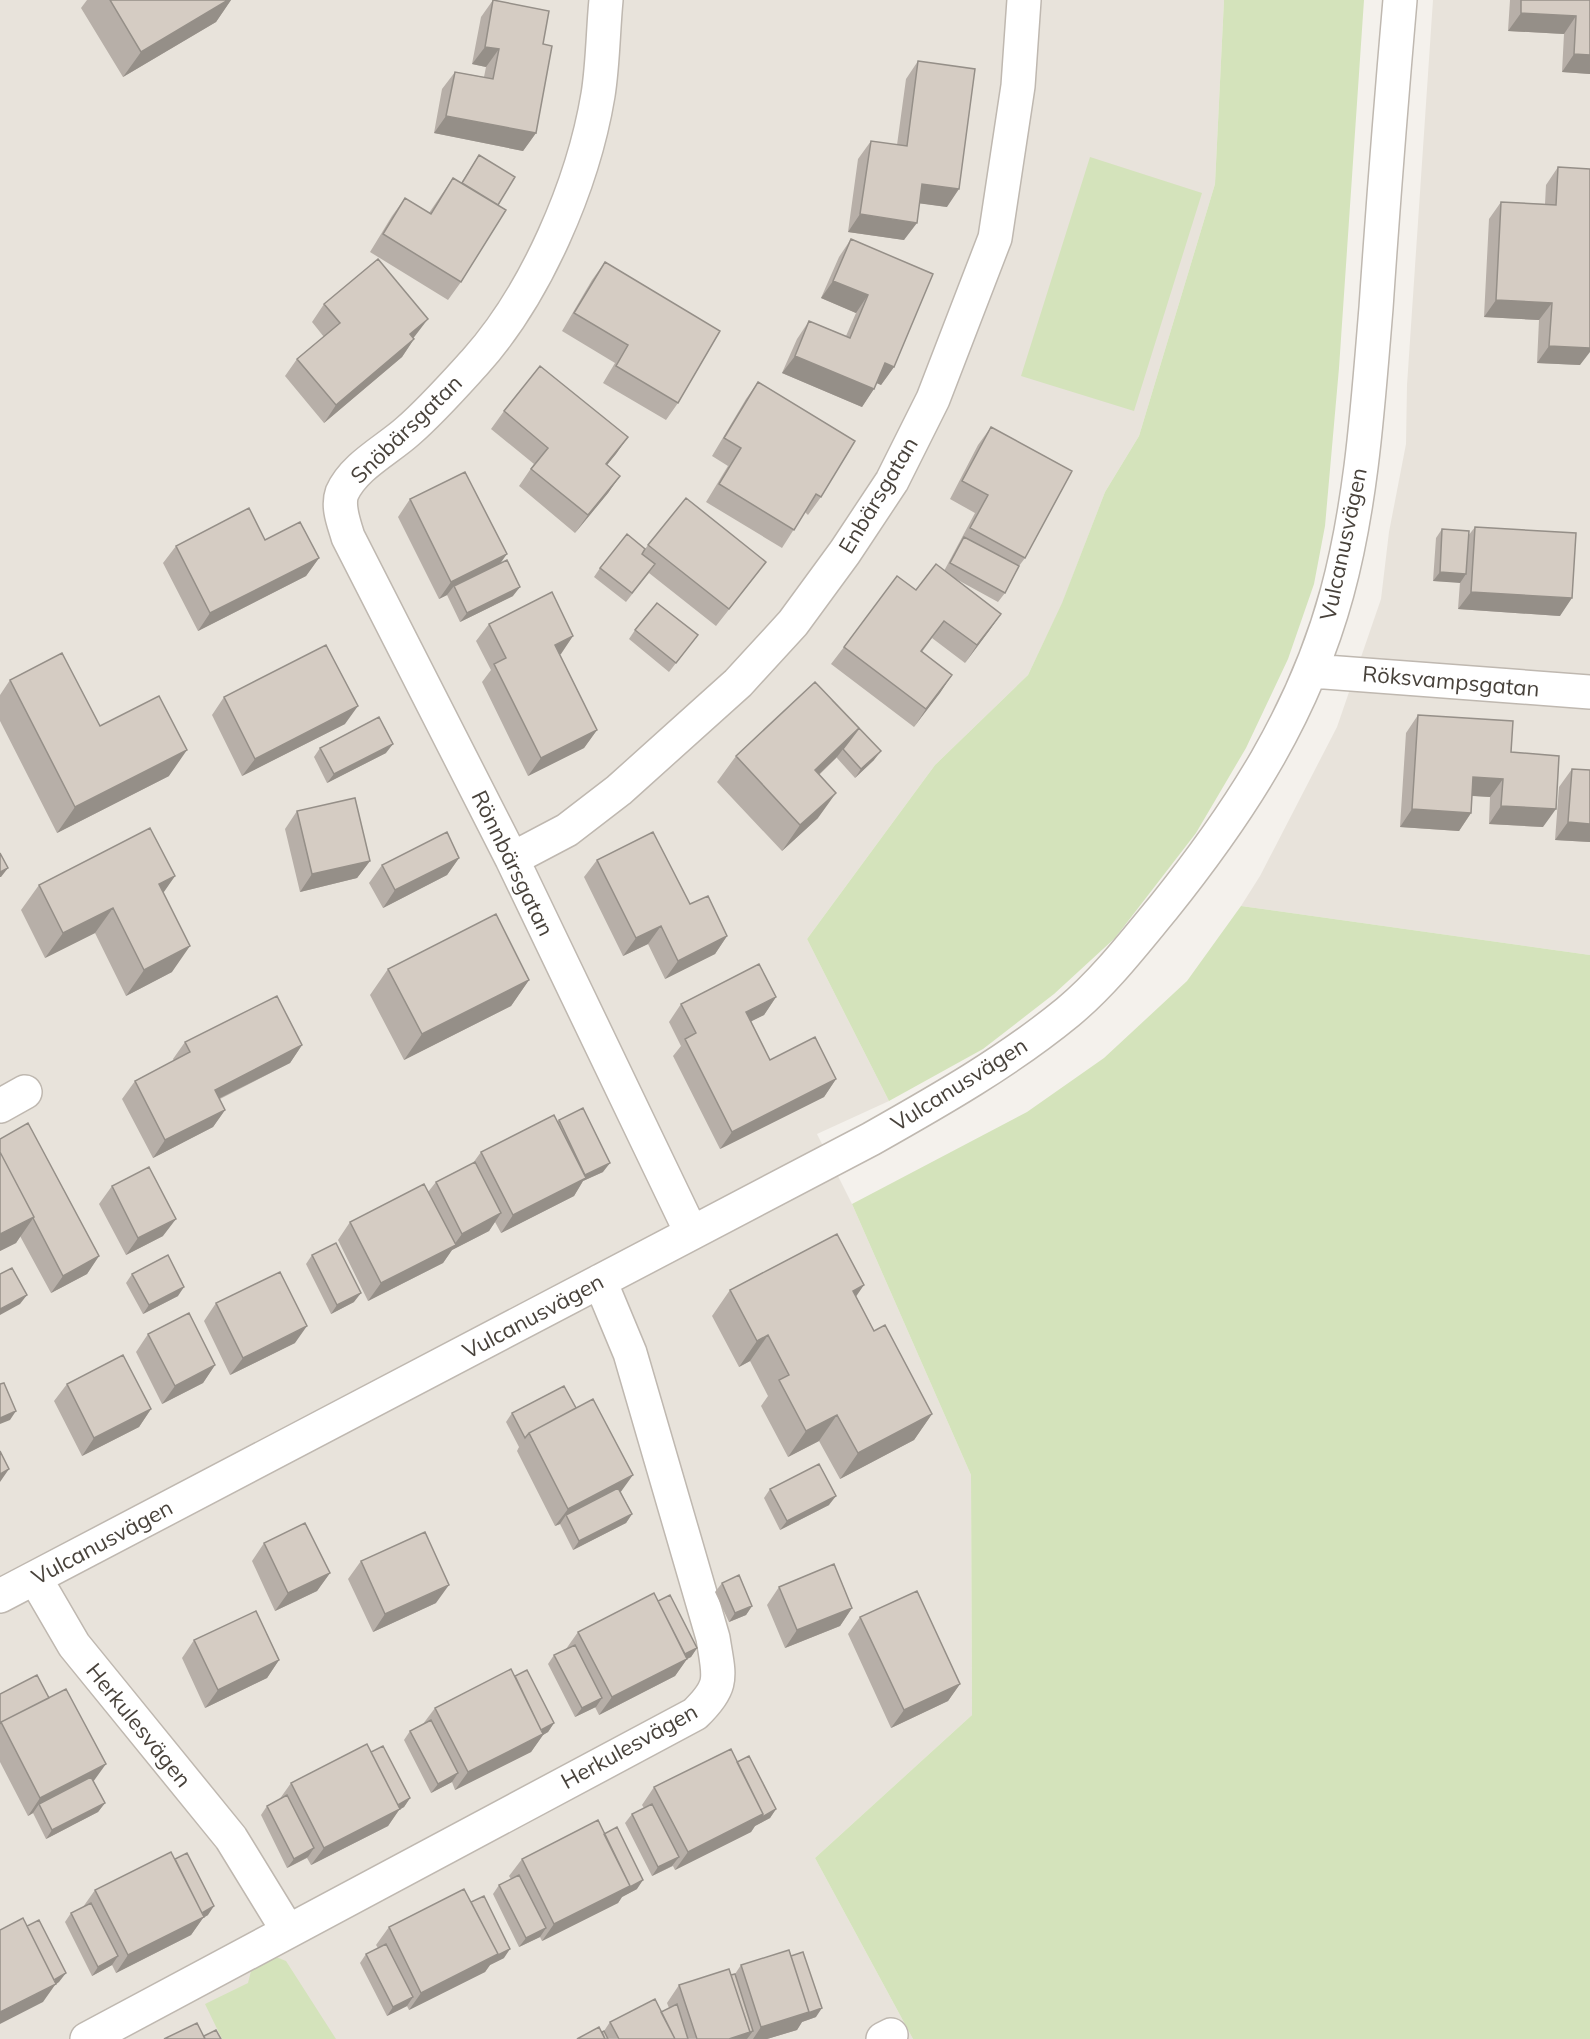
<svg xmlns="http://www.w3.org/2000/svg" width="1590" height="2039" font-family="Mulish,sans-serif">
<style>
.residential{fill:#e8e3db}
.green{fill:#d4e3bb}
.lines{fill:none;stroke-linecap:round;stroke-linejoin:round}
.street-casing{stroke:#bfb8b0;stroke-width:36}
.street{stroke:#fff;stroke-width:33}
.wall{fill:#b7afa8}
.shaded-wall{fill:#958f88}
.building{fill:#d5ccc3;stroke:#958f88;stroke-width:1.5}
.labels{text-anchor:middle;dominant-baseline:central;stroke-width:4.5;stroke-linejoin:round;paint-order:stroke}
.street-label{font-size:22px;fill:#48423b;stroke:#fff}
</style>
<rect width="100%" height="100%" fill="#f4f1ec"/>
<path class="residential" d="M0 0H1224L1215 184 1139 436 1105 492 1062 604 1028 675 935 765 807 939 889 1101 817 1134 852 1204 971 1475 972 1715 815 1858 913 2039H0Z
M1433 0H1590V955L1241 906 1260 876 1337 727 1381 599 1389 532 1406 444 1407 385Z"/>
<path class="green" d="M1224 0H1364L1339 368 1325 526 1314 584 1288 659 1246 748 1196 833 1115 938 1054 994 983 1049 889 1101 807 939 935 765 1028 675 1062 603 1105 492 1139 436 1215 184Z
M1090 157 1202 193 1134 411 1021 376Z
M1241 906 1590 955V2039H913L815 1858 972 1715 971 1475 852 1204 1027 1112 1104 1058 1187 981Z
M276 1957 286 1961 336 2039H222L205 2004 248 1983 251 1971Z"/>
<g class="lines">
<g class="street-casing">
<path id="street" d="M606 0C603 31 603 64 598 95 583 185 536 294 475 362 454 385 432 410 408 431 387 450 354 466 342 493 337 507 344 523 348 537L512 859 691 1232
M1312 671 1590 692
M512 859 567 830 619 790 738 683 793 623 845 552 892 481 933 399 995 238 1018 86 1024 0
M0 1106 25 1092
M35 1578 74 1645 231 1838 288 1931
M0 1596 871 1139C940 1100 1007 1062 1068 1012 1104 982 1134 943 1163 908 1240 812 1304 714 1337 593 1362 501 1368 403 1376 308 1383 205 1391 103 1400 0
M87 2039 695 1714C725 1685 719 1677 713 1638L630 1353 600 1281
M883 2039 891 2035"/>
</g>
<use href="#street" class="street"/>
</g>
<path class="wall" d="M87 0H231L216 22 123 77 81 8Z
M493 0 543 44 536 133 523 151 434 133 442 89 455 72 484 77 486 67 472 64 481 17Z
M1510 0H1590V74L1562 72 1564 34 1508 31Z
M918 61 947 207 919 203 904 240 848 232 858 159 871 141 897 145 906 79Z
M479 155 498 205 461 282 448 300 370 252 392 216 405 198 429 213 453 178 461 183Z
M1558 167 1580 365 1537 363 1539 320 1484 317 1489 219 1501 202 1545 204 1546 185Z
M851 239 894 367 881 385 877 383 862 407 782 373 797 339 809 321 846 336 856 313 821 298 839 257Z
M605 262 678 403 666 420 603 383 615 363 562 331 592 280Z
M324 304 415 336 413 338 414 339 402 357 324 423 285 376 297 359 324 337 312 322Z
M758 382 821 497 808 515 805 512 782 548 706 502 728 466 712 456 746 399Z
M504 411 628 437 607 465 620 476 608 493 575 533 519 486 534 464 491 429Z
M991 427 1025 558 1019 566 1005 593 998 602 956 579 1001 614 965 663 932 638 922 652 952 675 914 727 831 664 844 647 916 590 944 571 975 513 950 499 978 445Z
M410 499 501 563 513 596 460 622 447 595 439 599 398 517Z
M1475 527 1560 616 1458 609 1460 582 1433 581 1436 538 1442 529 1468 536Z
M265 540 319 558 306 576 198 631 163 563 176 546Z
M648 545 766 562 753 579 716 626 649 573 626 602 594 577 600 568 645 549Z
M489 624 573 636 559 654 597 730 584 748 528 776 482 682 491 670 476 641Z
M635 630 698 635 669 672 629 639Z
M10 680 100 726 169 776 57 833 0 721V695Z
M815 682 874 760 855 778 837 758V757L819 775 818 818 782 851 717 782 736 756Z
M224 697 345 724 242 776 212 715Z
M1418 715 1511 752 1543 827 1489 824 1490 797 1472 796 1471 813 1459 831 1400 827 1406 733Z
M320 748 386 753 327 783 314 757Z
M1572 769 1590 842 1555 840 1559 787Z
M297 811 370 861 357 878 300 892 285 829Z
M459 858 447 875 383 908 369 883 382 865Z
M597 860 690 904 727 936 715 954 665 979 648 944 623 956 584 877Z
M175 876 163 892 172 972 126 996 95 933 45 958 21 910 39 885Z
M388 969 529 980 511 1006 404 1060 370 995Z
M776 997 764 1015 751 1021 770 1060 836 1079 824 1097 720 1149 673 1056 681 1046 669 1022 681 1004Z
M185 1042 302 1045 290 1063 220 1099 225 1110 213 1127 153 1158 122 1099 135 1081 174 1061 173 1059Z
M559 1120 603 1172 583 1181 574 1196 501 1233 495 1222 489 1231 452 1250 443 1263 368 1301 338 1240 350 1222 428 1192 436 1182 473 1163 481 1152 557 1122Z
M0 1139 99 1256 87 1274 51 1293 20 1236 16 1243 0 1251Z
M112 1186 163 1236 126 1255 99 1204Z
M312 1255 354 1302 331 1314 306 1264Z
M132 1274 178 1296 143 1314 126 1283Z
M730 1290 856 1296 874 1331 932 1414 914 1440 840 1479 819 1441 788 1457 761 1406 768 1396 750 1361 739 1367 712 1316Z
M216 1303 295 1343 230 1375 204 1321Z
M148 1334 215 1365 203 1383 162 1404 136 1352Z
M67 1384 151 1409 139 1427 82 1456 54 1401Z
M512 1413 621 1492 632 1514 626 1523 573 1550 560 1524 555 1526 517 1451 519 1447 506 1422Z
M770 1489 829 1505 780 1530 764 1498Z
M264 1543 330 1573 317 1591 275 1611 252 1561Z
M361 1561 436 1603 373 1632 348 1579Z
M722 1583 752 1606 746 1615 729 1622 715 1592Z
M779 1587 852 1608 840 1626 785 1648 767 1605Z
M658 1601 697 1648 691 1657 687 1659 675 1676 599 1715 595 1707 575 1717 548 1664 554 1655 566 1649 578 1632Z
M860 1617 960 1684 948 1701 891 1728 848 1634Z
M194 1640 279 1660 267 1678 205 1708 182 1658Z
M515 1676 554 1723 548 1732 543 1735 531 1752 455 1790 452 1782 431 1793 404 1740 410 1731 423 1724 435 1708Z
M0 1694 94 1782 105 1803 98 1812 46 1839 33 1813 28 1816 0 1762Z
M371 1752 410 1798 404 1807 399 1810 388 1826 311 1865 307 1858 287 1868 261 1815 267 1806 279 1800 291 1783Z
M737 1762 776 1809 770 1818 755 1826 751 1832 675 1870 673 1866 652 1876 625 1823 632 1814 644 1808 642 1805 654 1787Z
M604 1834 637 1889 622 1897 618 1903 542 1941 540 1937 519 1947 493 1894 499 1885 511 1879 509 1876 522 1859Z
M175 1859 208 1915 203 1918 191 1935 116 1973 112 1965 92 1976 65 1922 71 1913 83 1907 95 1890Z
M471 1902 504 1958 490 1965 485 1972 409 2010 407 2006 387 2016 360 1963 366 1954 378 1948 376 1945 389 1927Z
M741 1965 816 2017 802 2022 797 2030 767 2039H577L604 2031 610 2022 661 2012 669 2008 667 2003 679 1985 731 1975 735 1974Z"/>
<path class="shaded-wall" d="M228 0H231L216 22 123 77 141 52Z
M1521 13 1576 16 1564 34 1508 31Z
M485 47 499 49 486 67 472 64Z
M1574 54 1590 55V74L1562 72Z
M446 116 536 133 523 151 434 133Z
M922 184 959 189 947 207 909 202Z
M860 214 917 223 904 240 848 232Z
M833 281 868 295 856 313 821 298Z
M1496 300 1552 303 1539 320 1484 317Z
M428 319 415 336 397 352 410 334Z
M414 339 402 357 324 423 336 405Z
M1549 346 1590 348V352L1580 365 1537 363Z
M795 356 874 389 862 407 782 373Z
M885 363 894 367 881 385 872 381Z
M628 437 616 454 593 482 606 464Z
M620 476 608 493 575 533 588 515Z
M507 554 494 572 454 586 447 595 439 599 451 582Z
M319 558 306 576 198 631 210 613Z
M1440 572 1466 574 1460 583 1433 581Z
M520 587 513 596 460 622 467 613Z
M1471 592 1572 598 1560 616 1458 609Z
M1001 614 989 631 965 663 977 645Z
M573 636 561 654 542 663 555 645Z
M952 675 940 693 914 727 926 709Z
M358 706 345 724 242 776 255 759Z
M859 728 837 757 796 796 815 770Z
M597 730 584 748 528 776 541 758Z
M393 744 386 753 327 783 334 774Z
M187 750 169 776 57 833 75 807Z
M881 751 874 760 855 778 861 769Z
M1473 777 1503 779 1490 797 1460 795Z
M836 793 818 818 782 851 800 825Z
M1501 806 1556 809 1543 827 1489 824Z
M1412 809 1471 813 1459 831 1400 827Z
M1568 822 1590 824V842L1555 840Z
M459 858 447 875 383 908 395 890Z
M370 861 357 878 300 892 312 874Z
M8 868 1 877H0V872Z
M175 876 157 902 159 884Z
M113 908 95 933 45 958 63 933Z
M661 926 648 944 623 956 636 938Z
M727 936 715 954 665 979 678 961Z
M190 946 172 972 126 996 144 970Z
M529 980 511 1006 404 1060 422 1034Z
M776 997 764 1015 734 1030 746 1012Z
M302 1045 290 1063 202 1107 215 1090Z
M836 1079 824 1097 720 1149 732 1132Z
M225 1110 213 1127 153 1158 165 1140Z
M610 1163 603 1172 583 1181 574 1196 501 1233 513 1215 585 1175Z
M501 1213 489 1231 452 1250 443 1263 368 1301 381 1283 453 1246 462 1234Z
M34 1217 16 1243 0 1251V1234Z
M176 1219 163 1236 126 1255 138 1238Z
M99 1256 87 1274 51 1293 63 1276Z
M864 1285 846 1311 853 1291Z
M184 1287 178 1296 143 1314 149 1305Z
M361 1293 354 1302 331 1314 337 1305Z
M27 1295 20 1304 0 1315V1309Z
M307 1326 295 1343 230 1375 243 1358Z
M768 1335 750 1361 739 1367 757 1341Z
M215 1365 203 1383 162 1404 175 1386Z
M151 1409 139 1427 82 1456 94 1438Z
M16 1411 10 1420 0 1424V1418Z
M932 1414 914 1440 840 1479 858 1453Z
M837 1415 819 1441 788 1457 806 1431Z
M9 1469 0 1482V1474Z
M633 1475 620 1493 566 1515 560 1524 555 1526 568 1509Z
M836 1496 829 1505 780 1530 787 1521Z
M632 1514 626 1523 573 1550 579 1541Z
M330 1573 317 1591 275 1611 288 1593Z
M449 1585 436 1603 373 1632 385 1614Z
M752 1606 746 1615 729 1622 735 1613Z
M852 1608 840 1626 785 1648 797 1630Z
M697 1648 691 1657 687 1659 675 1676 599 1715 612 1697 677 1659Z
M279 1660 267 1678 205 1708 218 1690Z
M960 1684 948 1701 891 1728 904 1710Z
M602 1698 596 1707 575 1717 582 1708Z
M554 1723 548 1732 543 1735 531 1752 455 1790 468 1772 533 1734Z
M106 1764 93 1782 39 1804 33 1813 28 1816 40 1798Z
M458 1773 452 1782 431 1793 438 1784Z
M410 1798 404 1807 399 1810 388 1826 311 1865 324 1848 389 1809Z
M105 1803 98 1812 46 1839 52 1830Z
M776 1809 770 1818 755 1826 751 1832 675 1870 688 1852 763 1814Z
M314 1848 308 1857 287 1868 294 1859Z
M679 1857 672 1866 652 1876 658 1867Z
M643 1880 637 1889 622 1897 618 1903 542 1941 554 1924 630 1886Z
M214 1906 208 1915 203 1918 191 1935 116 1973 128 1955 193 1917Z
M546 1928 540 1937 519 1947 526 1938Z
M510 1949 504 1958 490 1965 485 1972 409 2010 421 1993 498 1954Z
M118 1956 112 1965 92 1976 98 1967Z
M66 1973 59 1982 55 1985 43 2002 0 2024V2012L45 1984Z
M413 1997 407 2006 387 2016 393 2007Z
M822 2008 816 2017 802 2022 797 2030 767 2039H753L761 2027Z
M753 2031 747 2039H729Z"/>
<path class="building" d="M110 0H228L141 52Z
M493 0 549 11 543 44 552 46 536 133 446 116 455 72 493 79 499 49 485 47Z
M1521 0H1590V55L1574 54 1576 16 1521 13Z
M918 61 975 69 959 189 922 184 917 223 860 214 871 141 907 146Z
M479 155 515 177 498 205 462 183Z
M1558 167 1590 169V348L1549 346 1552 303 1496 300 1501 202 1556 205Z
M453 178 506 210 461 282 383 234 405 198 431 214Z
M851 239 933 274 894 367 885 363 874 389 795 356 809 321 850 338 868 295 833 281Z
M378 259 428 319 410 334 414 339 336 405 297 359 340 323 324 304Z
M605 262 720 331 678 403 616 366 628 345 574 313Z
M540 366 628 437 606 464 620 476 588 515 531 469 548 448 504 411Z
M758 382 855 441 821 497 816 494 794 530 719 484 741 448 724 438Z
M991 427 1072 471 1025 558 970 528 988 495 962 481Z
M465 472 507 554 451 582 410 499Z
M686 498 766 562 729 609 648 545Z
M249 508 265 540 300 522 319 558 210 613 176 546Z
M1475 527 1576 533 1572 598 1471 592Z
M1442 529 1469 531 1466 574 1440 572Z
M627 534 645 549 642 554 655 564 632 593 600 568Z
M964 537 1019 566 1005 593 950 563Z
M507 560 520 587 467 613 454 586Z
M936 564 1001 614 977 645 944 621 921 651 952 675 926 709 844 647 897 576 916 590Z
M552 592 573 636 555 645 597 730 541 758 494 664 506 658 489 624Z
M657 603 698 635 676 663 635 630Z
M326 645 358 706 255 759 224 697Z
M62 653 100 726 159 696 187 750 75 807 10 680Z
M815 682 859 728 815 770 836 793 800 825 736 756Z
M832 700 881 751 861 769 843 749 859 728Z
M1418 715 1513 721 1511 752 1559 756 1556 809 1501 806 1503 779 1473 777 1471 813 1412 809Z
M379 717 393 744 334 774 320 748Z
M1572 769 1590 770V824L1568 822Z
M355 798 370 861 312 874 297 811Z
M150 828 175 876 159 884 190 946 144 970 113 908 63 933 39 885Z
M447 832 459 858 395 890 382 865Z
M653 832 690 904 708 896 727 936 678 961 661 926 636 938 597 860Z
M0 853 8 868 0 872Z
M496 914 529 980 422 1034 388 969Z
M759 964 776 997 746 1012 770 1060 815 1037 836 1079 732 1132 685 1039 696 1033 681 1004Z
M277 996 302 1045 215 1090 225 1110 165 1140 135 1081 190 1052 185 1042Z
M583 1108 610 1163 585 1175 559 1120Z
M554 1115 586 1178 513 1215 481 1152Z
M28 1123 99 1256 63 1276 33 1218 34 1217 0 1152V1139Z
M0 1152 34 1217 0 1234Z
M475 1162 501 1213 462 1234 436 1182Z
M149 1167 176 1219 138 1238 112 1186Z
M424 1184 456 1245 381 1283 350 1222Z
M837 1234 864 1285 853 1291 874 1331 885 1325 932 1414 858 1453 837 1415 806 1431 779 1380 789 1375 768 1335 757 1341 730 1290Z
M336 1243 361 1293 337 1305 312 1255Z
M168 1255 184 1287 149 1305 132 1274Z
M12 1268 27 1295 0 1309V1274Z
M280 1272 307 1326 243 1358 216 1303Z
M189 1313 215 1365 175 1386 148 1334Z
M123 1355 151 1409 94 1438 67 1384Z
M4 1383 16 1411 0 1418V1384Z
M564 1386 576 1408 529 1433 525 1438 512 1413Z
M593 1399 633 1475 568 1509 529 1433Z
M0 1451 9 1469 0 1474Z
M819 1464 836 1496 787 1521 770 1489Z
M618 1488 632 1514 579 1541 566 1515Z
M305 1523 330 1573 288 1593 264 1543Z
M425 1532 449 1585 385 1614 361 1561Z
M834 1564 852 1608 797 1630 779 1587Z
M739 1575 752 1606 735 1613 722 1583Z
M917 1591 960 1684 904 1710 860 1617Z
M654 1593 687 1659 612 1697 578 1632Z
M670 1595 697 1648 685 1654 658 1601Z
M256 1611 279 1660 218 1690 194 1640Z
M575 1645 602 1698 582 1708 554 1655Z
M511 1669 543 1734 468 1772 435 1708Z
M527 1670 554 1723 541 1730 515 1676Z
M37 1675 49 1698 1 1722 0 1724V1694Z
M66 1689 106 1764 40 1798 1 1722Z
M431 1720 458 1773 438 1784 410 1731Z
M367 1744 400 1809 324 1848 291 1783Z
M383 1746 410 1798 398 1805 371 1752Z
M731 1749 763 1814 688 1852 654 1787Z
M749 1756 776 1809 762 1817 763 1814 737 1762Z
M91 1777 105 1803 52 1830 39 1804Z
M287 1795 314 1848 294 1859 267 1806Z
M652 1804 679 1857 658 1867 632 1814Z
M598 1820 630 1886 554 1924 522 1859Z
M617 1827 643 1880 628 1888 630 1886 604 1834Z
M171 1852 204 1917 128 1955 95 1890Z
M187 1853 214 1906 202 1913 175 1859Z
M519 1875 546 1928 526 1938 499 1885Z
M464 1889 498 1954 421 1993 389 1927Z
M484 1896 510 1949 496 1956 498 1954 471 1902Z
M91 1903 118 1956 98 1967 71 1913Z
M23 1918 56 1984 0 2012V1930Z
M39 1920 66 1973 54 1980 27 1926Z
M386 1944 413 1997 393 2007 366 1954Z
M789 1950 809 2012 761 2027 741 1965Z
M803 1952 822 2008 808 2013 809 2012 791 1956Z
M729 1969 750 2032 729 2039H697L679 1985Z
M735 1974 753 2031 750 2032 731 1975Z
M655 1999 675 2039H619L610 2022Z
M677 2004 688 2039H675L661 2012Z
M197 2023 205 2039H164Z
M599 2027 605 2039H577Z
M216 2030 221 2039H205L204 2036Z
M604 2031 608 2039H605L602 2032Z"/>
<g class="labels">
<g class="street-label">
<text transform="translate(406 429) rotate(-44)">Snöbärsgatan</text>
<text transform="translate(878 495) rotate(-59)">Enbärsgatan</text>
<text transform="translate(1343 544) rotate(-78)">Vulcanusvägen</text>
<text transform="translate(1451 681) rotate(5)">Röksvampsgatan</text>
<text transform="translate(513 863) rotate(64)">Rönnbärsgatan</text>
<text transform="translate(959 1084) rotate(-32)">Vulcanusvägen</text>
<text transform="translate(533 1316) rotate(-28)">Vulcanusvägen</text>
<text transform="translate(102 1542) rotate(-28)">Vulcanusvägen</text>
<text transform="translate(139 1725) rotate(51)">Herkulesvägen</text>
<text transform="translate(629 1746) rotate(-29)">Herkulesvägen</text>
</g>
</g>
</svg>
